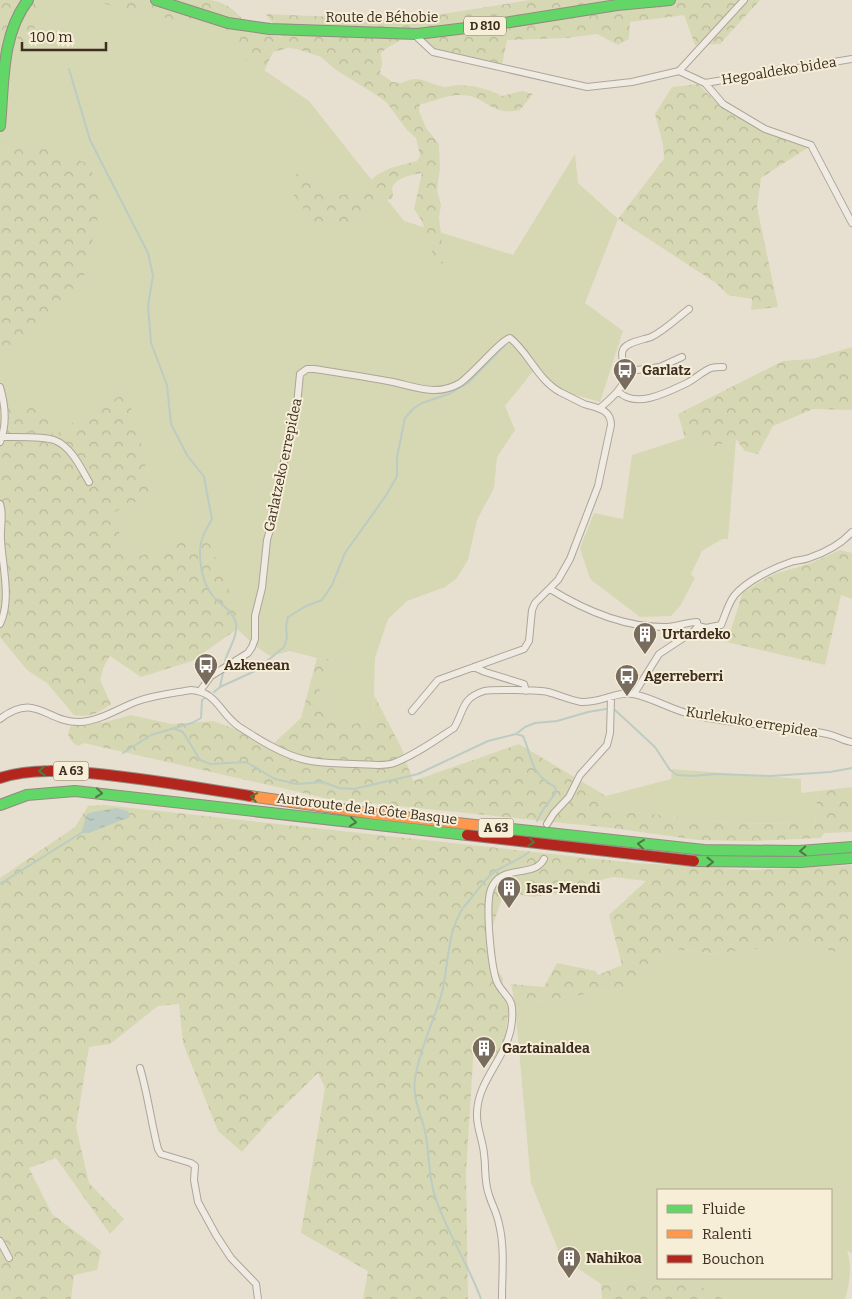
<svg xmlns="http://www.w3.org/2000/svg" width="852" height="1299" font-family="Bitter,serif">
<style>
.grass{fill:#d6d7b3}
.forest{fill:url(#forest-crowns)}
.water{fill:url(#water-ripples)}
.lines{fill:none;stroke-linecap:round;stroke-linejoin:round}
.stream{stroke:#bcccc2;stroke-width:2}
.street-casing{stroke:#ada599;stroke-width:8}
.fast-casing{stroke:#928b80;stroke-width:12}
.slow-casing{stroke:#928b80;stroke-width:12}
.jam-casing{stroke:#928b80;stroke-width:12}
.street{stroke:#efebe3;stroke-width:6}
.fast{stroke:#63d668;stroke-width:10}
.slow{stroke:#ff974d;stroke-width:10}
.jam{stroke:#b3261e;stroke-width:10}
.oneway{stroke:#4e7a40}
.labels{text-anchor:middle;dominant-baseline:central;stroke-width:4;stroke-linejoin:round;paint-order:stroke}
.shield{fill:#f7eed8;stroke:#756857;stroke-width:1}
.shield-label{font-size:12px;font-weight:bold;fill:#3d2e20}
.street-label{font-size:14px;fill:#3d2e20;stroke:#f7eed8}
.poi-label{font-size:14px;font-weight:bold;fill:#3d2e20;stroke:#f7eed8;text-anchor:start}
</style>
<defs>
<pattern id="forest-crowns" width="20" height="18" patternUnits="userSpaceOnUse" patternTransform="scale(1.25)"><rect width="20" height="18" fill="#d6d7b3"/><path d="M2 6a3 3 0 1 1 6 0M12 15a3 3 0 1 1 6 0" fill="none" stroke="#b9b99a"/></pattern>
<pattern id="water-ripples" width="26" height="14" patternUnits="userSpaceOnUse" patternTransform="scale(1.25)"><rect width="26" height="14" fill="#bcccc2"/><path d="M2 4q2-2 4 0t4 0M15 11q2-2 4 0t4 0" fill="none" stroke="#a2b0a6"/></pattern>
</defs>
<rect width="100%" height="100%" fill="#e7e0d1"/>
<path class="grass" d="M0 0H203L235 50 309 101 404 221 513 255 575 154 578 183 618 219 585 303 623 331 600 402 562 391 534 370 505 406 515 430 497 457 494 488 477 520 468 560 456 579 445 587 407 601 388 619 375 658 373 719 343 727 317 696 326 676 346 661 317 658 290 651 270 656 258 648 237 629 241 617 131 560 111 514 0 434Z
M685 438 714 447 736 439 728 539H722L702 551 691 574 695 578 680 606 671 616 640 617 590 579 580 548 594 513 623 519 632 455Z
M672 769 801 779V793L818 791 815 824 727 823 608 809 606 796 671 779Z
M802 943 852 956V1254L847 1250C852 1266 850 1283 845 1299H723L686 1278H831V1190H658V1278L601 1284 561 1257 531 1183 515 1005 632 987 666 948 715 954Z"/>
<path class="forest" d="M0 0H60C57 1 52 2 49 4 37 12 33 33 31 46L23 45 16 36 0 33Z
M92 0H211C233 5 239 15 253 32L282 37 266 14 405 20 530 0H760L720 44 695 45 684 15 630 22 629 39 618 45 597 34 566 38 507 40 502 65 435 50 415 33C403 40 391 44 381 53L382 64 380 73 392 82 402 83C418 73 429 84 444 87 449 87 455 85 460 85 475 86 489 89 502 96L522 91 533 94 520 110C491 117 485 95 462 95 447 94 434 102 420 104L419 111 426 128 439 144 440 168 437 190 441 205 439 218 444 257 443 264 435 261 422 221 414 209 422 173C410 175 398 177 392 187L393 194 392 199C374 201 359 208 349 224L331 223 315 230 304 225 303 206 294 202 293 176 298 173 318 181 324 193 343 195 359 190 377 175 390 168 417 161 420 156 416 138 407 130 387 103 378 96 336 70 321 57 297 49 288 48 273 52 264 71 242 58 219 31 213 27 197 21 173 20 144 11 123 9Z
M698 84 721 107 763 130 809 147 761 178 757 207 778 307 751 310 752 299 728 295 716 283 618 219 664 159 663 145 655 114 672 87Z
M0 142 44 146 86 163 104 191 85 274 43 324 0 351Z
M852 347V410L813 409 773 426 758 454 745 451 736 439 714 447 685 438 678 414 783 361 812 359Z
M0 381 7 405 50 403 53 437 79 418 124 394 136 418 151 494 111 514 131 559 205 533 241 618 237 629 192 661 141 677 110 656 104 666 100 680 111 704C97 714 91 717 74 715L47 683 27 670 0 637Z
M840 550 852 553V599L841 595 825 665 727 642 743 592 774 574 809 564Z
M317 658 347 661 326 676 317 696 343 727 373 719 374 695 401 747 413 781 519 744 606 796 609 809 727 823 815 824 818 791 852 787V832L824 833 821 838 750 841 698 840 612 828 329 799 84 743 78 746C70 741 65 735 71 726L95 723 100 721 102 723 131 715 172 724 213 721 274 743 301 718Z
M104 805 635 863 753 870 852 865V956L802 943 715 954 666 948 632 987 515 1005 511 984 544 987 557 963 596 971 598 975 622 965 609 915 646 881 614 877 604 879 579 890 533 897 504 892 492 928 497 970 503 978 501 994 509 1006 504 1045 497 1060 474 1045 466 1173 468 1299H363L368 1271 301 1233 325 1088 318 1073 268 1122 242 1152 218 1131 183 1043 179 1004 158 1006 110 1044 89 1047 76 1127 89 1183 124 1219 110 1234 56 1158 29 1168 52 1214 101 1251 97 1270 74 1275 71 1299H0V878L75 827 88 806Z
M658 1278H686L723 1299H602L601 1284Z"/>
<path class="water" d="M116 808 128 811 130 817 89 833H81L87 814 93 812Z"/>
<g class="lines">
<path class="stream" d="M69 69 90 140 148 253 153 275 148 306 151 343 167 385 171 424 187 455 204 477 212 519C209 525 204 532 202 539 197 554 202 583 212 595 219 604 234 611 236 624 238 636 228 650 225 661
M220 687 255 671 284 647 287 638 286 626 288 617 306 606 322 600 332 585 345 553 387 494 397 476V457L405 418 414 408 422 403 449 394 468 383 507 343
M214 692 220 687 223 673
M615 710 642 735 655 747 670 770 677 775 692 776 715 774 771 776 830 772 852 768
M173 728 183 732 200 760 210 764 246 762 275 779 297 784 323 782 339 788 354 789 418 774 488 741 516 734 523 736C534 761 528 771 555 787L556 792C550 802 540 811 537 821
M516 734 525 727 535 723 557 721 588 712 606 709
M123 753 151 735 192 723 201 718 202 700 205 698
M0 884 81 833
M481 1299C469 1266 449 1236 437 1202 428 1179 430 1155 425 1131 421 1115 412 1096 415 1079 419 1051 433 1023 441 996 449 967 446 934 463 908 466 904 470 900 473 896 479 888 484 880 493 873 504 865 518 861 529 852"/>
<g class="street-casing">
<path id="street" d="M417 34 418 38 433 52 587 87 632 82 679 71 744 0
M679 71 705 83 723 104 765 129 811 145 852 223
M705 83 852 59
M629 371 660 367 682 357
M0 387C5 404 7 425 0 442
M619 392C636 409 668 392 687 383 695 379 703 371 711 368 714 367 719 367 723 367
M600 408C613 397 623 388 629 371 625 366 620 357 623 350 626 342 643 340 651 337 664 331 677 318 689 309
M2 437C15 437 43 436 54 440 71 446 81 468 89 482
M0 504C4 514 0 528 1 539 2 565 12 600 0 624
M550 589C584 610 626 628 667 627 677 627 687 622 697 622L698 626
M698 626 706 628 721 625C725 616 728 604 734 596 746 581 775 567 794 561 799 560 804 560 809 558 824 553 841 544 852 532
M474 667 485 672 524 684 526 691
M200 691 211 676 248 653 252 647 255 639V616L262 588 267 540 276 509 283 466 296 415 300 374 307 369H314C340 373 367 377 393 382 407 385 421 390 434 390 443 390 452 388 460 383 472 375 502 339 510 338 529 353 537 379 560 392 568 396 576 400 584 404 597 408 611 409 611 425L598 486 570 559 558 580 535 603 532 610 529 641 524 649 438 680 412 711
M634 694 659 654 694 631 698 626
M0 719C36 691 46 723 80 722 100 721 119 708 138 701 155 695 174 693 191 690 217 692 219 712 238 726 258 739 283 755 306 760 322 764 340 763 356 764 368 764 383 767 394 763 415 755 436 740 454 728 464 712 461 698 484 691 491 689 540 690 548 692 559 695 570 700 581 702 600 703 617 691 633 694 654 698 673 711 694 715 728 723 763 724 796 729 809 731 822 732 834 736 840 738 845 741 852 742
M547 824 554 813 569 797 580 775 607 745 610 733 611 698
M140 1068C148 1095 151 1122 158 1149L161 1154 191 1163 195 1166 194 1180 198 1202 216 1235 231 1258 256 1284 258 1299
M0 1241 9 1258
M502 1299C502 1274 505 1248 499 1224 497 1213 492 1205 489 1195 484 1182 486 1168 484 1154 483 1140 476 1127 477 1113 478 1074 516 1053 512 1008 512 998 501 992 497 982 491 967 485 904 491 889 501 863 534 879 544 859"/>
</g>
<g class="fast-casing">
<path id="fast" d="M156 0 228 23 270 29 417 34 491 25 617 5 670 0
M0 126C4 84 1 35 28 0
M0 805 27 795 75 791 467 835
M484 826 704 850 799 851 852 847
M694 861 800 862 852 858"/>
</g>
<g class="slow-casing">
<path id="slow" d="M250 796 375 814 484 826"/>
</g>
<g class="jam-casing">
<path id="jam" d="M0 778C31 768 66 771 99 774 149 779 200 788 250 796
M467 835 694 861"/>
</g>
<use href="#street" class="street"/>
<use href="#fast" class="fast"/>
<use href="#slow" class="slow"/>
<use href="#jam" class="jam"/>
</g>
<defs><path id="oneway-chevron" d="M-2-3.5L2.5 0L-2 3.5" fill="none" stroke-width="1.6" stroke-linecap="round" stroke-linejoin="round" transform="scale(1.25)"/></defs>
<g class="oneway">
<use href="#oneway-chevron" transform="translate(42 771) rotate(177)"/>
<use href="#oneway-chevron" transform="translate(99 793) rotate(6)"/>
<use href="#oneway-chevron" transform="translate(254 797) rotate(-171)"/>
<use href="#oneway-chevron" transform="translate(353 822) rotate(7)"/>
<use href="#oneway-chevron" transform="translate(531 842) rotate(7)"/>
<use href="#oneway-chevron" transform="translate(641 844) rotate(-174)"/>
<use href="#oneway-chevron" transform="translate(803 851) rotate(177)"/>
<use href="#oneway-chevron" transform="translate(710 862)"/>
</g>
<defs>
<g id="bus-pin" transform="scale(1.25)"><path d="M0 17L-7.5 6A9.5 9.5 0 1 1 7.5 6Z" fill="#786c5e" stroke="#f7eed8"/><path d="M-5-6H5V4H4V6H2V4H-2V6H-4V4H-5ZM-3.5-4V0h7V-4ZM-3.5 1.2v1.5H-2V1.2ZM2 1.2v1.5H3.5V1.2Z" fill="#fff"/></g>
<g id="building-pin" transform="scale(1.25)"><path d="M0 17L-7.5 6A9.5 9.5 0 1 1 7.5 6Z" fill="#786c5e" stroke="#f7eed8"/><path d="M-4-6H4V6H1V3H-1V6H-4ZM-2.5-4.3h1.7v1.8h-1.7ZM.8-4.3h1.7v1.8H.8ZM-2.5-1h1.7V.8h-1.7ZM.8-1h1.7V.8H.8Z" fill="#fff"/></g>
</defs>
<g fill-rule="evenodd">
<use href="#bus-pin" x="625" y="370"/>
<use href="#building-pin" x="645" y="634"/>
<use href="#bus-pin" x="206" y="665"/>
<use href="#bus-pin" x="627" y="676"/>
<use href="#building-pin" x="509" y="888"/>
<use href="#building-pin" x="484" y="1048"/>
<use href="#building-pin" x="569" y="1258"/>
</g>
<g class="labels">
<g class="shield">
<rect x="464" y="16.5" width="42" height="19" rx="4"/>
<rect x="53.5" y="761.5" width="35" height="19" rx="4"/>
<rect x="478.5" y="818.5" width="35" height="19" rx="4"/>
</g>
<g class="shield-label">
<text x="485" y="26">D 810</text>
<text x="71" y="771">A 63</text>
<text x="496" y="828">A 63</text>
</g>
<g class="street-label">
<text x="382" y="17">Route de Béhobie</text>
<text transform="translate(779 71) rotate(-9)">Hegoaldeko bidea</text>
<text transform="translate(283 465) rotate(-78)">Garlatzeko errepidea</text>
<text transform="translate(752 722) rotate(9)">Kurlekuko errepidea</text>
<text transform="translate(367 809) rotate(7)">Autoroute de la Côte Basque</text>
</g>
<g class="poi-label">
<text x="642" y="370">Garlatz</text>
<text x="662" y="634">Urtardeko</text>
<text x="224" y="665">Azkenean</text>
<text x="644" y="676">Agerreberri</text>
<text x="526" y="888">Isas-Mendi</text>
<text x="502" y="1048">Gaztainaldea</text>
<text x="586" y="1258">Nahikoa</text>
</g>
</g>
<rect x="657" y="1189" width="175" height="90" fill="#f7eed8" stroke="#ada18e"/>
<rect x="667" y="1205" width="25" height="8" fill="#63d668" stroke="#ada18e"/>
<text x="702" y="1214" font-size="15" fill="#3d2e20">Fluide</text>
<rect x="667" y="1230" width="25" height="8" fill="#ff974d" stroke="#ada18e"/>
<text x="702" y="1239" font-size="15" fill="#3d2e20">Ralenti</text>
<rect x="667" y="1255" width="25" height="8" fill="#b3261e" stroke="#ada18e"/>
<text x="702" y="1264" font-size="15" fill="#3d2e20">Bouchon</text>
<path d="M22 42v8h84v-8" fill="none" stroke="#3d2e20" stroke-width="2.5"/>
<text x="30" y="42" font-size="15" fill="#3d2e20" stroke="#f7eed8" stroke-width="4" paint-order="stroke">100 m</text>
</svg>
